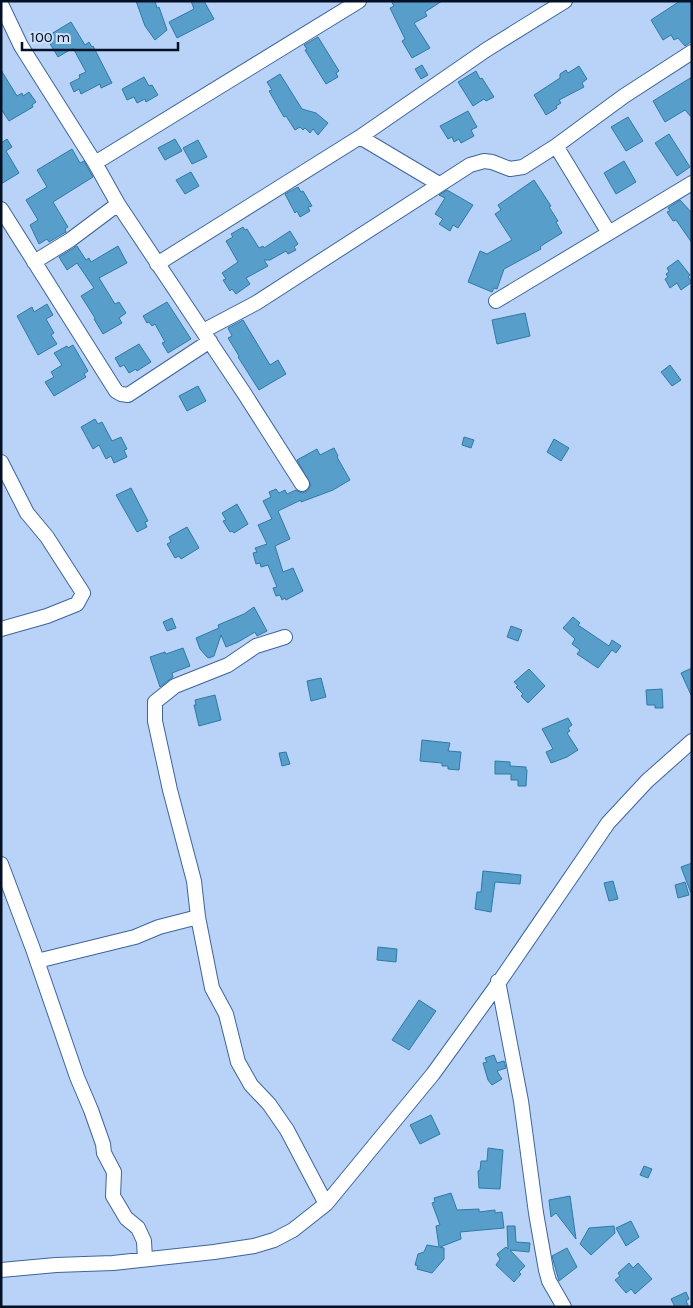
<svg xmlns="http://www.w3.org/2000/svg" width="693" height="1308" font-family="Karla,sans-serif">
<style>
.building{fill:#589eca;stroke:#2e7aa5}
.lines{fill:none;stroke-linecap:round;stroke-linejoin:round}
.minor-casing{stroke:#3e649b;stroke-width:16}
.minor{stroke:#fff;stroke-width:14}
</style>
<rect width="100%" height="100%" fill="#b9d3f8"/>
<path class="building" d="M136 1H155L157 8 159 7 167 30 155 40 145 26Z
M191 1H204L214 19 177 38 169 22 194 9Z
M391 1H442L425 12 427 16 414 23 430 48 412 58 402 41 405 39 390 8 394 6Z
M680 1H692V41L685 46 678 38 674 40 671 35 663 40 651 20Z
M71 22 85 45 89 42 92 47 93 46 112 83 101 88 100 84 81 94 79 89 74 92 70 83 80 78 79 75 86 72 73 48 58 57 46 37Z
M318 37 339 71 336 73 338 77 326 84 305 50 307 49 304 45Z
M422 65 428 75 421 79 415 69Z
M579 66 587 79 582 83 584 87 559 100 561 103 556 106 557 108 546 115 534 95 560 78V74L566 70 568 73Z
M1 70 17 96 22 93 23 96 29 92 36 102 32 105 33 107 9 121 1 109Z
M476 71 480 79 482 78 494 97 486 101 484 99 473 106 458 82Z
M280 74 302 109 316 113 328 123 318 135 313 129 310 133 305 128 303 130 300 127 295 130 286 116 284 117 269 91 272 90 267 82Z
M144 77 149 86 152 85 158 95 146 102 145 99 137 103 134 97 127 100 122 89Z
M692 77V118L685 110 665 122 653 101Z
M468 111 477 127 471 130 474 136 461 143 459 139 454 142 452 137 448 139 440 126Z
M628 117 643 141 626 151 611 127Z
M669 134 690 167 677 176 655 143Z
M7 139 12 147 6 151 19 173 1 184V143Z
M175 139 182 151 165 160 158 148Z
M198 140 207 157 192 164 183 148Z
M72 149 80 163 84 161 93 177 53 202 68 227 65 229 66 232 49 242 47 239 39 244 30 225 38 220 26 200 47 187 37 170Z
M624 161 636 182 616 194 604 173Z
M191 172 199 186 185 194 176 180Z
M534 180 551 206 549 207 558 221 556 222 562 233 544 244 540 247 541 249 504 269 497 289 494 288 492 292 468 282 480 251 487 254 512 240 495 214 501 210 498 205Z
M298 187 301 192 303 191 312 206 308 207 310 211 300 217 297 211 295 213 285 194Z
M447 190 473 205 458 228 453 225 450 231 439 224 443 219 435 214 445 198 439 195Z
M680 200 692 213V243L676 220 673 221 667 212 670 211 668 208Z
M243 227 245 230 247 229 259 248 263 246 264 248 290 231 298 244 294 247 296 250 288 254 286 251 270 260H264L268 266 246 278 250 284 236 294 232 289 230 291 223 280 226 279 222 273 238 262 226 241 233 237 231 234Z
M77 246 86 260 89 258 91 262 118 246 127 263 99 278 115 304 119 302 126 313 119 318 122 323 103 334 94 319 95 318 81 296 94 288 77 263 67 270 59 257Z
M678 260 690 275 688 277 692 282 681 290 677 283 670 288 665 279 668 277 666 274 669 272 667 268Z
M167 302 191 339 168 353 162 343 165 342 155 324 152 326 149 322 147 323 143 316Z
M47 304 53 315 46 319 54 333 51 335 57 344 38 355 17 316 32 307 34 312Z
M525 313 530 336 497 344 492 320Z
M243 320 270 365 278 360 286 374 259 390 238 357 239 356 228 338 232 336 228 328Z
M139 344 151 362 137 371 136 369 129 373 124 365 120 367 115 358Z
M73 345 88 371 84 374 86 377 54 396 45 382 54 377 51 372 62 365 54 353 67 346 68 348Z
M670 365 681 380 672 386 661 372Z
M198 386 206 401 187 411 179 396Z
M95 419 98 424 102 422 112 441 121 437 127 449 124 450 127 457 114 463 111 456 106 459 99 445 93 449 81 427Z
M464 437 474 440 471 448 462 445Z
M554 439 569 448 561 461 547 452Z
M334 448 338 456 337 457 350 480 333 490 301 502V500L278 511 290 539 275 546 283 572 293 568 303 591 286 600 285 598 282 600 280 595 276 596 273 588 277 587 268 565 261 567 260 563 256 564 253 553 257 552 255 548 267 544 258 525 272 519 263 501 271 497 269 492 276 489 279 493 285 490 287 494 296 490 302 493 307 491 311 485 297 460 317 449 320 455Z
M131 488 148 521 145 522 147 527 137 532 116 495Z
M237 504 248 524 234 533 232 531 230 532 223 521 226 520 222 513Z
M187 527 199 548 181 559 179 556 175 558 167 544 171 542 169 537Z
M254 607 267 631 257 636 255 632 238 642 226 647 221 635 214 656 209 658 207 657 200 649 196 638 219 628 218 625 244 614Z
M573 617 580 623 578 625 609 646 612 640 621 646 616 653 612 650 598 668 577 654 580 650 572 644 575 639 563 628Z
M172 618 176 628 167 631 163 622Z
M511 626 522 630 518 641 507 637Z
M183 648 190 666 172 673 173 677 160 687 150 657 165 652 166 654Z
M692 668V697L681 673Z
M529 669 545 686 528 703 521 696 523 694 516 687 518 686 514 682Z
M321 678 326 697 311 701 307 681Z
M662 689 663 708H655V705H647L646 690Z
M215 695 221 720 199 726 194 705H196L195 700Z
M568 718 572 725 568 728 570 731 567 733 578 750 567 757 551 763 546 752 553 749 542 729Z
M422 740 450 743 448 751 461 752 459 770 448 769V766H442V763L420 761Z
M286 752 290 764 282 766 279 753Z
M495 761 510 762V766L526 767V770H527L526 786H518V780H511V774H495Z
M692 863V893H691L681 867Z
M483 871 521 875 520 884 495 882 491 912 475 909 477 892H481Z
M613 881 618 899 609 901 604 883Z
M685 882 689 895 678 898 675 885Z
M378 947 397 949 396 962 377 960Z
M419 1000 436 1011 409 1050 392 1040Z
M494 1055 497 1063 504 1061 506 1068 497 1071 502 1079 492 1085 488 1080 483 1063 487 1062 485 1058Z
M431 1115 440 1134 420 1144 410 1125Z
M488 1148 503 1150 500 1189 479 1188 478 1171 480 1170 481 1161H487Z
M644 1166 652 1169 648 1178 640 1175Z
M451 1193 457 1210 479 1209V1212L495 1210V1213L502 1212 504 1228 460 1232 461 1239 440 1247 444 1248V1259L432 1273 417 1269 418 1266 415 1265 418 1254 424 1252 427 1245 439 1247 436 1226 440 1225 432 1203 435 1202 434 1198Z
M570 1196 576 1239 556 1213 551 1217 549 1200Z
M631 1221 639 1237 626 1246 616 1228Z
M507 1226H515L516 1242 530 1243 529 1252 510 1250 525 1266 519 1272 521 1274 514 1282 496 1265 500 1259 497 1254 506 1247 508 1249Z
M614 1226 615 1233 591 1255 580 1244 589 1228Z
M567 1248 577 1267 559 1281 552 1256Z
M629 1263 633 1268 638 1263 652 1279 635 1294 631 1289 626 1293 615 1280 620 1276 618 1273Z
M686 1292 689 1299 686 1301 689 1307H675L671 1299Z"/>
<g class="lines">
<g class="minor-casing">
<path id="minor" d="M1 4 21 46 95 163 118 204 244 393 302 484
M360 137 439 184
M556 146 609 233
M95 163 359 1
M1 209 116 391 121 394 128 395 210 341
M34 262 70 240 118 204
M157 264 360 137 486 50 565 1
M496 301 692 183
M203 331 256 303 470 165 484 161 492 162 510 169 523 167 556 146 624 96 692 52
M1 462 27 513 47 537 83 593 77 604 47 616 1 629
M285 637 256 646 228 665 175 686 155 702V721L170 790 194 881 198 917 212 988 226 1014 238 1062 251 1085 269 1104 287 1130 326 1204
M1 864 33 949 77 1077 91 1110 103 1144 104 1153 114 1172 113 1196 126 1218 138 1228 144 1241 145 1259
M37 961 135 937 159 927 198 917
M498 981 521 1101 536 1213 546 1270 549 1281 564 1307
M1 1270 56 1265 113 1263 214 1252 254 1246 274 1240 293 1230 326 1204 433 1074 495 988 608 823 647 781 692 741"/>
</g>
<use href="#minor" class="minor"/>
</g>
<rect width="693" height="1308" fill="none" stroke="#031127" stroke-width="5"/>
<path d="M22 42v8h156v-8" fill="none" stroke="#031127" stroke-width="2.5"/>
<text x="30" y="42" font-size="15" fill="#031127" stroke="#cedff9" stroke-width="4" paint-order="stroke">100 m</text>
</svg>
